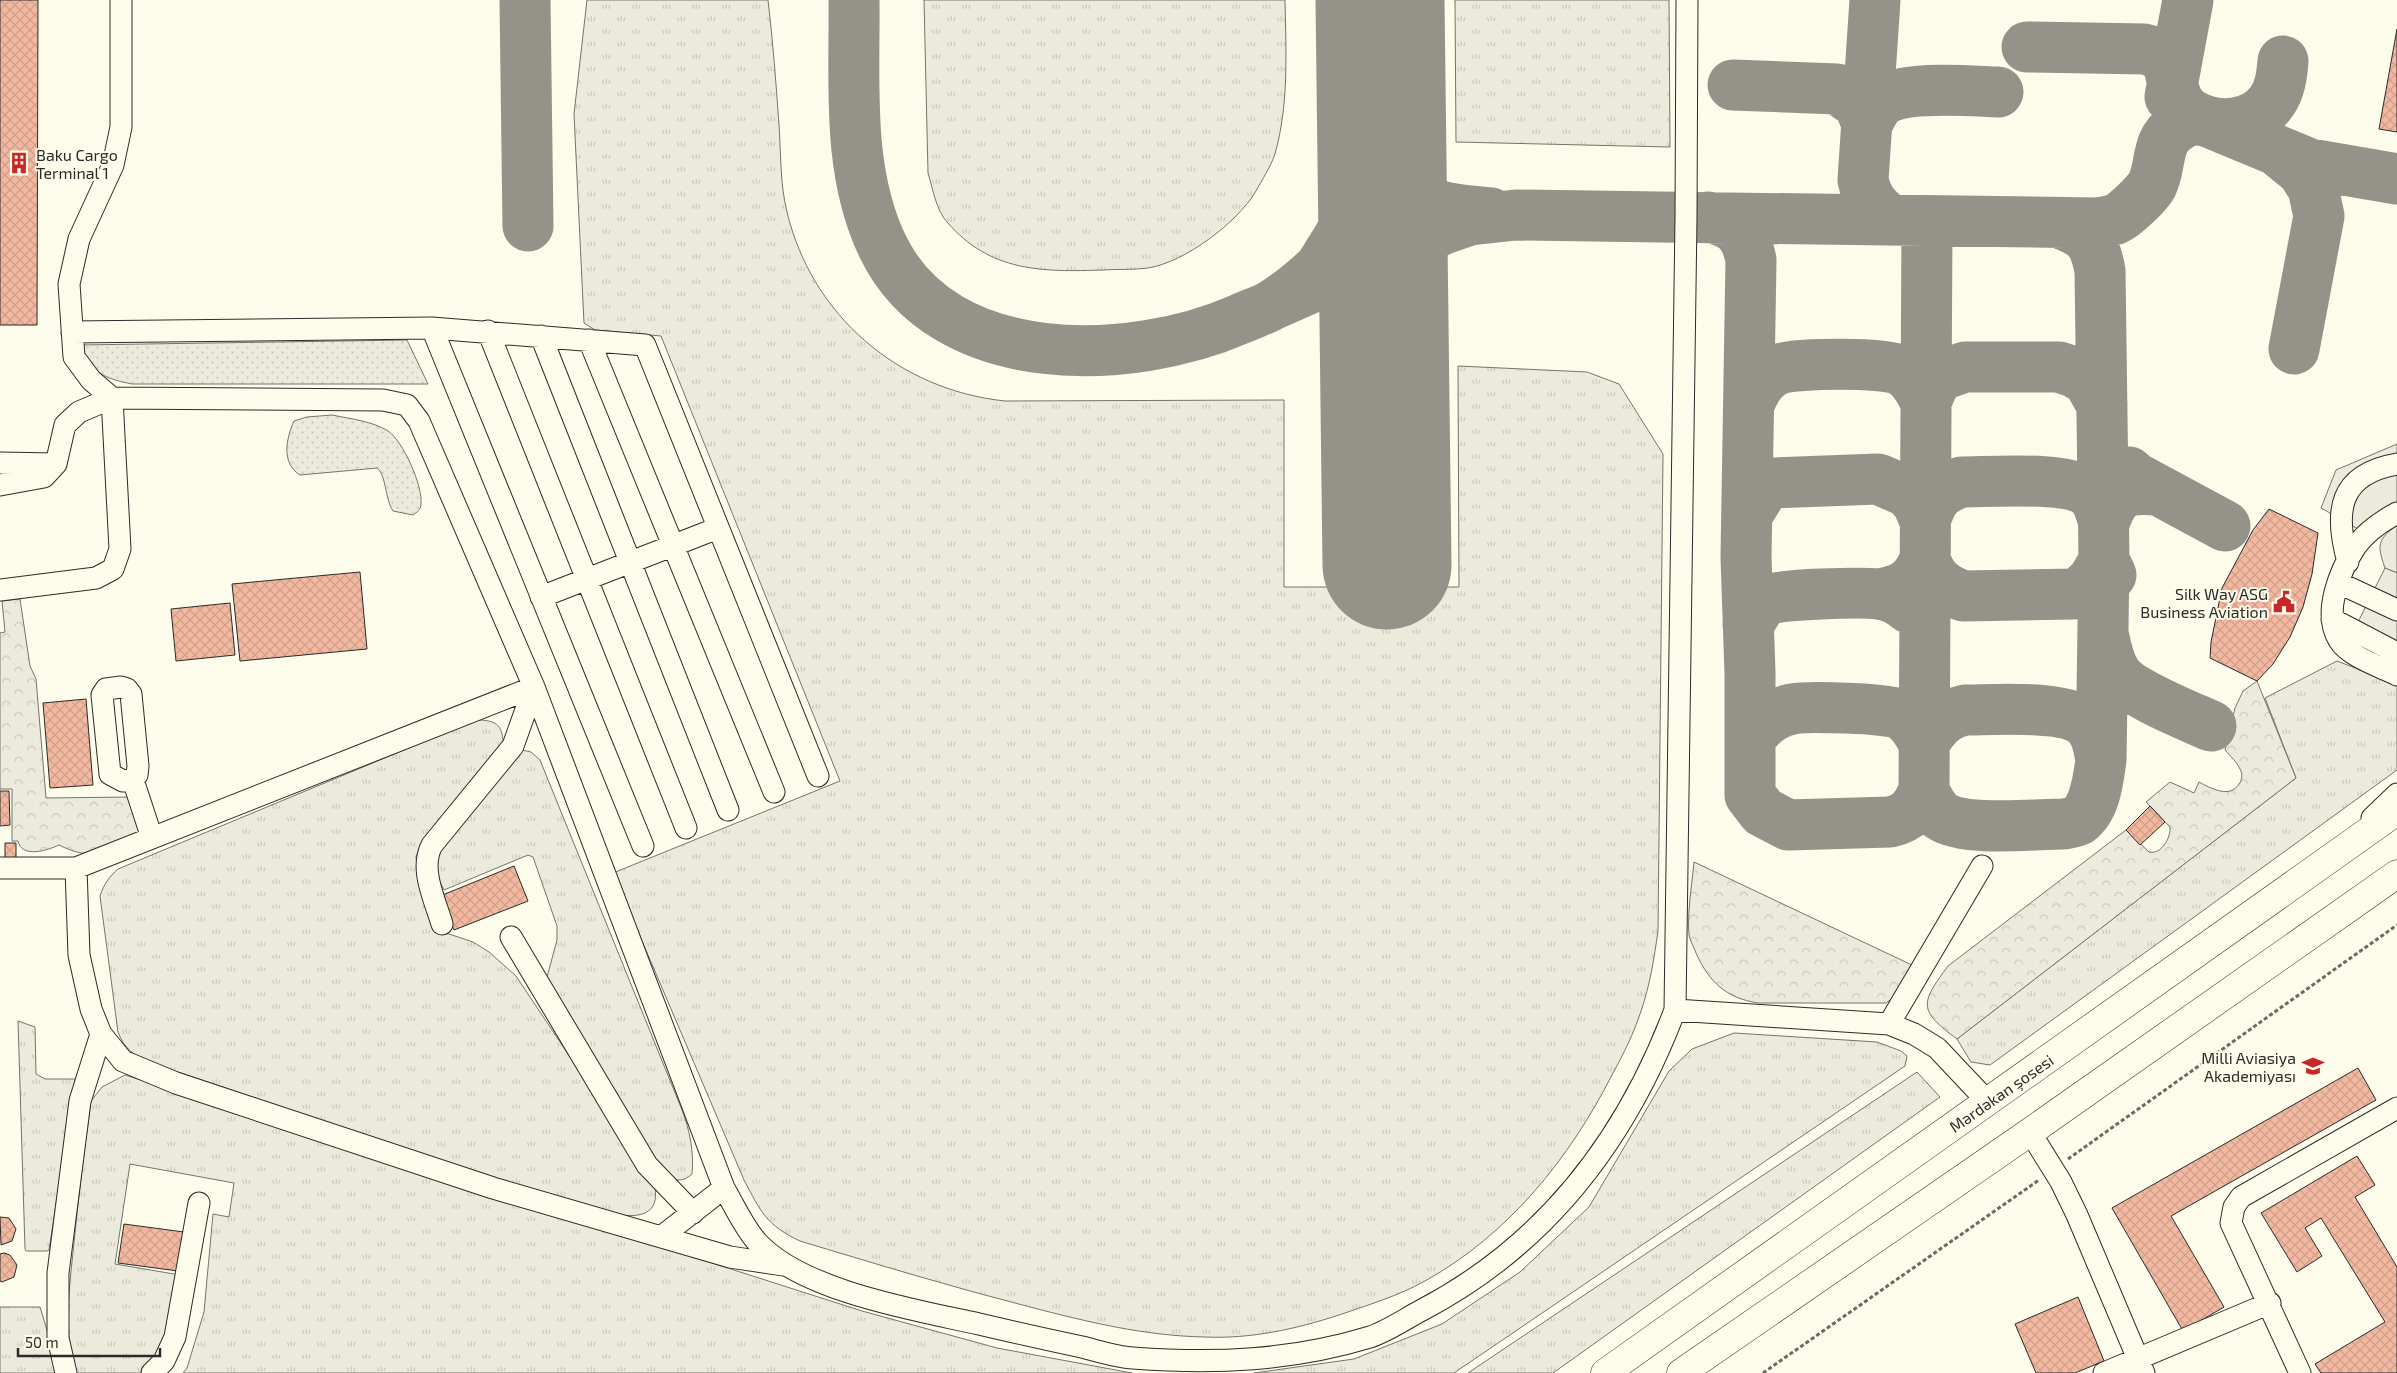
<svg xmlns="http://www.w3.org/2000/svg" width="2397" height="1373" font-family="'Exo 2',sans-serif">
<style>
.grass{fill:url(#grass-tufts);stroke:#74746e}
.forest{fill:url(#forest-crowns);stroke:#74746e}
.park{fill:#ecebdb;stroke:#74746e}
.garden{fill:url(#garden-dots);stroke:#74746e}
.parking{fill:#eceadb;stroke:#74746e}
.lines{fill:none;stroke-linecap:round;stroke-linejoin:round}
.taxiway{stroke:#94938a;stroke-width:51}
.runway{stroke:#94938a;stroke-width:129}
.building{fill:url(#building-cross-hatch);stroke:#2b2b2b}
.minor-casing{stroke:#2b2b2b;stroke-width:23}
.highway-casing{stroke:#2b2b2b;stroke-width:29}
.path{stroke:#6a6964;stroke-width:3;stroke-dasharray:4 2.5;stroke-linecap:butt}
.minor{stroke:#fdfbea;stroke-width:21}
.highway{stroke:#fdfbea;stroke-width:28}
.labels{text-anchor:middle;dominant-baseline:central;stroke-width:4;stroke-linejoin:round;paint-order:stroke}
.poi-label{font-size:16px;fill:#2b2b2b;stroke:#fdfbea;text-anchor:end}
.street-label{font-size:16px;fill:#2b2b2b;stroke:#fdfbea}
</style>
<defs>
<pattern id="grass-tufts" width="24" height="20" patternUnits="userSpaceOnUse" patternTransform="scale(1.25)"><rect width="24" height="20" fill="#ecebdb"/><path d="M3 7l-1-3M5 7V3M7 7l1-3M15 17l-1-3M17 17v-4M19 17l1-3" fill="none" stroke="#cbcabc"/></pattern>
<pattern id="forest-crowns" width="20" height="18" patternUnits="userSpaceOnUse" patternTransform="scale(1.25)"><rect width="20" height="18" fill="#ecebdb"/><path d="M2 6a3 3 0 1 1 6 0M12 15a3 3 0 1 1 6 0" fill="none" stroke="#cbcabc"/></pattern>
<pattern id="garden-dots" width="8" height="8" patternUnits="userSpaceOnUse" patternTransform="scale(1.25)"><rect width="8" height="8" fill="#ecebdb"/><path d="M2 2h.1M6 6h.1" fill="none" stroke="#cbcabc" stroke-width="1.8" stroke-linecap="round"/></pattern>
<pattern id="building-cross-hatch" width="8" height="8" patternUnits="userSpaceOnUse" patternTransform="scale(1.25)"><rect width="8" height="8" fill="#f2b8a0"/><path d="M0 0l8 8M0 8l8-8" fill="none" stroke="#d09e8a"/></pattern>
</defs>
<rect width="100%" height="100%" fill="#fdfbea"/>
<path class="grass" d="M587 0H768C773 42 776 83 779 125 781 154 780 184 787 212 812 316 899 390 1005 401L1284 400V587H1459L1458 366 1587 372 1619 384 1663 454 1658 931C1654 959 1650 985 1641 1011 1634 1033 1623 1055 1612 1075 1569 1159 1509 1234 1425 1281 1398 1296 1368 1305 1339 1315 1296 1329 1251 1339 1206 1337 1145 1336 1088 1322 1030 1307 952 1287 876 1264 800 1241 766 1225 761 1212 744 1180L613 873 840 781 661 336 595 330 584 323 574 114Z
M924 0H1285C1286 52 1289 104 1275 154 1271 166 1262 180 1256 191 1237 223 1185 262 1148 268 1133 270 1117 269 1103 270 1042 272 990 272 947 222 936 210 933 189 928 173Z
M1455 0H1669L1670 147 1456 142Z
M2337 661 2397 684V770L1990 1065 1971 1062 1957 1039 2296 778 2265 698Z
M476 720C495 720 503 724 503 744L422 846 416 856 417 867 437 930 473 942 489 952 516 976 654 1183C667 1237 596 1209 570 1203L151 1063C134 1055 125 1050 118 1032L100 896C104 884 109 877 118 869Z
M522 750 531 752 540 760 682 1110C690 1131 694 1152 692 1174 681 1184 673 1180 662 1172L547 977 557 940V926L533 857 528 855 444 890 433 868 435 855Z
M18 1021 35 1027 36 1074 45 1079H75L49 1250 47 1251H26L25 1249Z
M1734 1033 1877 1042 1901 1051 1907 1056 1905 1066 1454 1373H1254L1354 1359 1442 1324 1520 1272 1589 1207 1669 1071 1692 1049Z
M1917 1072 1940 1097 1553 1373H1468Z
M125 1075 862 1311 997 1348 1132 1373H183L187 1368 204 1312 213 1214 229 1217 234 1183 130 1164 115 1264 180 1275C175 1304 168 1356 141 1373H76C63 1333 69 1293 73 1252 78 1202 84 1151 91 1101L102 1087Z
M0 1307H40L60 1373H0Z"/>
<path class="forest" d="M20 599 30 666 36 679 46 798 130 797 140 835C108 849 94 863 59 845 48 850 22 859 18 841H12V789H0V633L5 632 2 601Z
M2257 681 2296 778 1957 1039C1918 1010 1920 1004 1948 966L2126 830 2149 852C2161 855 2171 838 2170 827L2146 802 2170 782 2194 793 2199 782C2210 788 2230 799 2239 784 2242 780 2243 774 2240 769 2237 762 2230 756 2225 750L2235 708 2243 691Z
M1694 862 1914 966 1893 998 1886 1003H1758C1726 998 1709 982 1696 953 1694 947 1690 941 1689 935 1687 912 1692 885 1694 862Z"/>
<path class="park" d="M2397 525V573L2385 568C2377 545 2377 540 2397 525Z"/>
<path class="garden" d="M407 340 428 384H132C102 378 93 373 79 345Z
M332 415C351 419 372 421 388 431 403 441 423 486 421 504 421 510 417 512 413 515L393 511C385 499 386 474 377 468L300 475C281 463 286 439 294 421L307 417Z"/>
<path class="parking" d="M2397 444V505L2358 529 2321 508 2336 470Z
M2385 568 2397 573V644L2357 624Z"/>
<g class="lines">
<path class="taxiway" d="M525 0 528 226
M854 0C855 81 846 171 883 247 944 373 1130 367 1240 319 1250 314 1262 311 1272 305 1287 296 1304 282 1317 270 1323 264 1327 255 1332 248 1351 218 1366 187 1382 156
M1875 0 1863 180C1867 199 1875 209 1891 220
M2027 47 2144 49C2148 50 2154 51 2158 54 2179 65 2164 99 2192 115 2217 129 2254 127 2272 101 2280 90 2282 75 2283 61
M1733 85 1837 89 1859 104 1867 124C1871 116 1875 107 1882 101 1905 85 1969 91 1998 92
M2170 97 2188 0
M2280 153 2302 171 2313 188 2319 216 2294 349
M1382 156C1387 164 1392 175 1398 182 1421 209 1459 210 1491 213
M1708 217C1736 224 1745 231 1751 260L1746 557 1750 673V795L1763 812 1788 825 1890 822C1909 818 1917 808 1924 790L1927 222
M1272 305 1444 229 1470 220 1516 215 2098 223C2104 222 2110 221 2116 219 2125 215 2148 193 2152 185 2162 165 2155 141 2177 127 2186 120 2194 119 2206 121L2310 164 2397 179
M1750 402C1756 388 1763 375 1779 369 1795 363 1885 362 1900 370 1913 376 1920 390 1926 402
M1926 402 1933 385 1942 375 1965 367H2059L2074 372 2088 380 2102 405
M2129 472 2136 478 2225 526
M1747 515 1763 489 1773 483 1878 479 1908 492 1918 504 1925 521
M1925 521C1933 497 1938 491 1961 482 1991 482 2072 475 2092 495 2099 503 2101 514 2104 523 2115 491 2125 488 2158 490
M1879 594C1903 590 1916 583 1925 559 1932 580 1942 588 1963 596L2074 594C2091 586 2096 576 2104 560L2111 575
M1748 624C1754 616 1759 605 1767 600 1779 594 1862 592 1878 594 1889 595 1901 601 1909 608
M2103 633C2106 647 2108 661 2116 673 2128 692 2189 716 2211 726
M1750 740C1759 724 1773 713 1792 709 1806 706 1889 708 1900 714 1912 721 1918 732 1924 743 1935 725 1944 715 1965 710 1993 710 2069 704 2088 725 2097 734 2099 749 2101 760
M1924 790C1928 800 1933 809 1941 816 1965 832 2034 824 2064 824 2069 823 2076 822 2079 820 2096 807 2098 779 2101 760L2104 560 2100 271C2095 243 2089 234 2062 224"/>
<path class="runway" d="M1380 0 1387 565"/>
</g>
<path class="building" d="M0 0H38L37 325H0Z
M2397 29V132L2379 129Z
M2269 509 2318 533 2312 574 2303 607 2290 637 2273 664 2257 681 2210 658 2211 642 2222 588 2253 530Z
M360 572 367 649 240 661 232 584Z
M230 603 235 655 176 661 171 609Z
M86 699 93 785 50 788 43 703Z
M0 791H9L10 825 0 826Z
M2150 806 2165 822 2140 845 2126 830Z
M5 843H16V858H5Z
M514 866 528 901 454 930 440 896Z
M2358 1068 2376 1100 2171 1216 2224 1307 2183 1331 2112 1208Z
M2357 1156 2375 1185 2355 1197 2397 1267V1373H2321L2315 1364 2385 1322 2321 1218 2305 1228 2322 1256 2297 1272 2261 1213Z
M0 1217 9 1218 16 1229 12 1241 1 1245Z
M124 1224 184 1232 178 1271 118 1263Z
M4 1253 10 1255 17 1265 14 1277 2 1282 0 1281V1254Z
M2078 1297 2104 1361 2075 1373H2036L2015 1324Z"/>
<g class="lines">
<g class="minor-casing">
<path id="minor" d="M121 0V127L113 165 79 239 69 284 74 357 91 380 112 398 383 400 407 405 419 421 534 687 724 1188C734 1205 744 1228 758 1243 803 1291 915 1310 979 1324 1013 1332 1048 1340 1082 1347 1098 1351 1116 1357 1133 1358 1215 1364 1291 1361 1370 1337 1388 1331 1405 1319 1422 1310 1546 1245 1626 1140 1675 1010L1686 217 1687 0
M432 328 643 846
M488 331 686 828
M72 332 432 328 645 345 818 776
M541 336 728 810
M589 340 774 792
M0 463 56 464
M0 485 44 477 56 464 65 425 79 412 112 398 120 549 113 569 96 578 0 590
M2397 513C2382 521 2366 532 2356 546 2340 570 2322 613 2339 640 2348 656 2381 667 2397 675
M2348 562C2334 512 2338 474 2397 464
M2339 583 2397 610
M541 597 718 528
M2332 619 2397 653
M121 687 127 689 131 694 138 766 137 775 133 780 123 781 110 774 102 695 106 689Z
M133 780 152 838
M2372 818 2397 794
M0 868H76L79 955 91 1009 101 1034 123 1061 176 1083 493 1188 730 1257 783 1265
M76 868 534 687
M442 924C435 900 419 869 432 845L513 746 534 687
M511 937 647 1165 693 1213
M1675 1010 1889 1024 1914 1034 1937 1048 1988 1102
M1889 1024 1982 866
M2030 1132 2061 1182 2077 1215 2144 1373
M661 1237 724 1188
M66 1373 58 1338V1273L80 1101 101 1034
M152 1373 164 1361 175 1337 199 1203
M2104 1373 2270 1303
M2300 1373 2231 1223 2234 1207 2241 1197 2397 1108"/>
</g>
<g class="highway-casing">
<path id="highway" d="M1605 1373 2397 811
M1681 1373 2030 1132 2397 874"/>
</g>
<path class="path" d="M2068 1159 2397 925
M1763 1373 2039 1180"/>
<use href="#minor" class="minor"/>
<use href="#highway" class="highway"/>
</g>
<defs>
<g id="building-bare" transform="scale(1.725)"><path d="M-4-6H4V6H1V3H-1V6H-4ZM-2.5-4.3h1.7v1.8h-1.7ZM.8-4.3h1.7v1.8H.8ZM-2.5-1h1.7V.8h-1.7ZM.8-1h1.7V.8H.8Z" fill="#c62828" stroke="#fdfbea" stroke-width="2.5" paint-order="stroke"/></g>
<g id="civic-bare" transform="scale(1.725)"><path d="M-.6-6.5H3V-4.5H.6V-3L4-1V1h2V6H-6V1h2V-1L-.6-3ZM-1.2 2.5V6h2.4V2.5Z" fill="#c62828" stroke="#fdfbea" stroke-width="2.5" paint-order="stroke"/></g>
<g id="university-bare" transform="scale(1.725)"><path d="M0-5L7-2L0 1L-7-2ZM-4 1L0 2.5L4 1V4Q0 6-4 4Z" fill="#c62828" stroke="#fdfbea" stroke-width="2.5" paint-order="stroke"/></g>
</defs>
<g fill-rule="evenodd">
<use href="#building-bare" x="19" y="163"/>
<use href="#civic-bare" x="2284" y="602"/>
<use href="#university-bare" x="2313" y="1066"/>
</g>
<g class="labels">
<g class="poi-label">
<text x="36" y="154" text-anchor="start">Baku Cargo<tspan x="36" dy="18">Terminal 1</tspan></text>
<text x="2268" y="593">Silk Way ASG<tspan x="2268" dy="18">Business Aviation</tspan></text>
<text x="2296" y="1057">Milli Aviasiya<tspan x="2296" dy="18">Akademiyası</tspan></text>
</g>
<g class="street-label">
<text transform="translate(2001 1093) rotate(-35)">Mərdəkan şosesi</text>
</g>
</g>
<path d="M18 1348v8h142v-8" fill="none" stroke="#2b2b2b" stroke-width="2.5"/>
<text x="25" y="1348" font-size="15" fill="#2b2b2b" stroke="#fdfbea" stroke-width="4" paint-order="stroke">50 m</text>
</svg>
